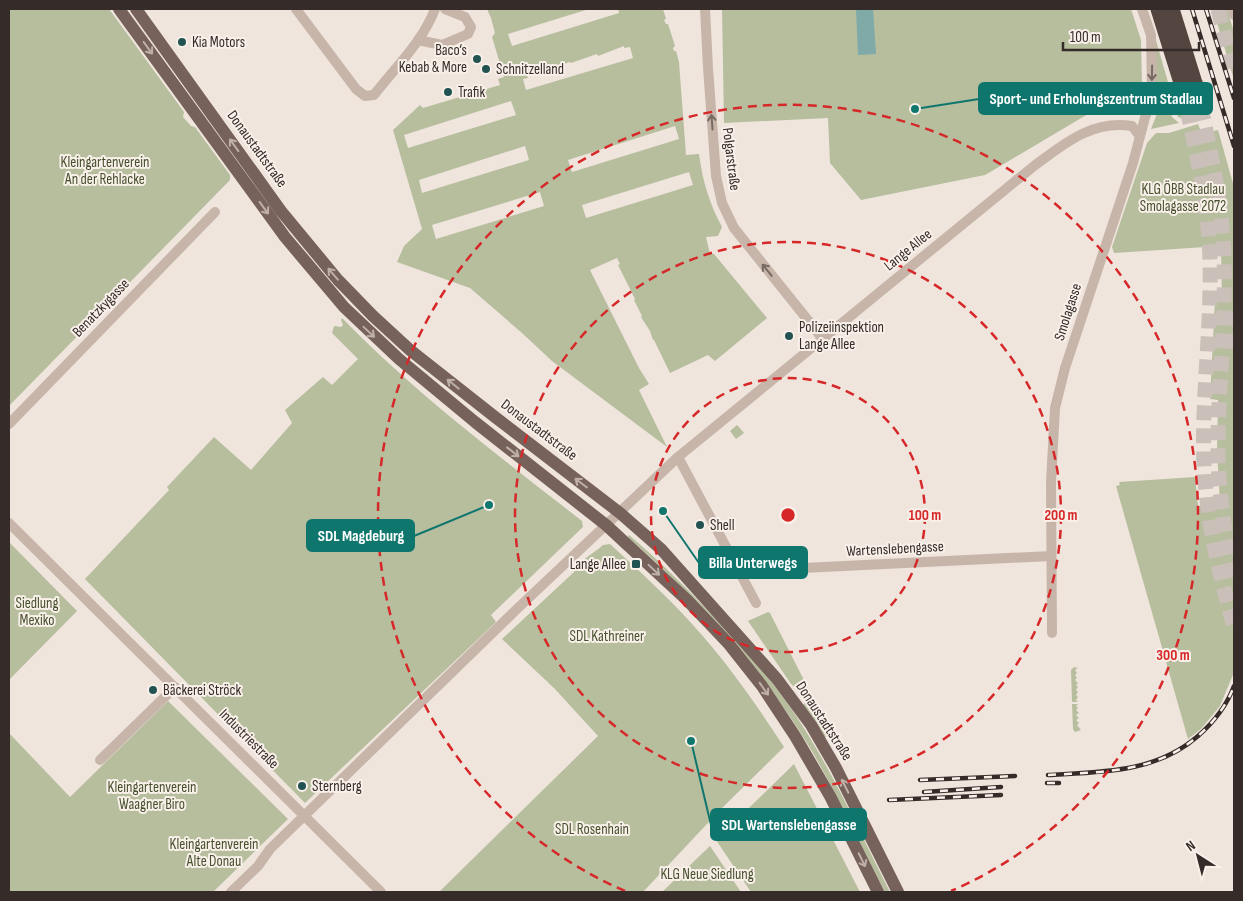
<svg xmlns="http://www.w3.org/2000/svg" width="1243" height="901" font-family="'Sofia Sans Condensed',sans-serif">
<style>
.green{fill:#b6be9e;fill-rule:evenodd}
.water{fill:#7faaa8}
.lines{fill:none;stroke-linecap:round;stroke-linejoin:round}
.highway-tunnel{stroke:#cbc0b9;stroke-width:15;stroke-dasharray:15 8;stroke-linecap:butt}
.minor{stroke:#c7b5aa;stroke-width:10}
.major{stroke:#76625b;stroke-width:12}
.highway{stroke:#554541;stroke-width:15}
.rail-casing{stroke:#352c29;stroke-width:4.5}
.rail{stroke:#f8f0e9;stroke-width:2.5;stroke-dasharray:8;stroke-linecap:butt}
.oneway{stroke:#beb0a9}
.oneway2{stroke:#776a63}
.ring{fill:none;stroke:#d62828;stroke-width:2.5;stroke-dasharray:9 6}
.poi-dot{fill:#225352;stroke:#f8f0e9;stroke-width:2}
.labels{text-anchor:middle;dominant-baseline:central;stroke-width:4;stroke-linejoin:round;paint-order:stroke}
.poi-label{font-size:15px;fill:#352c29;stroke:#f8f0e9;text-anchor:start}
.street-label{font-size:15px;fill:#352c29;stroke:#f8f0e9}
.park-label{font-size:15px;fill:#48512f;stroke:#f8f0e9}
.centre{fill:#d62828;stroke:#f8f0e9;stroke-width:2.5}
.ring-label{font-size:15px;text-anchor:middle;font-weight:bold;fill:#d62828;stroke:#f8f0e9;stroke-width:4;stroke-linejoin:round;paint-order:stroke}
.leader{fill:none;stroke:#0f766e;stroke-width:2}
.callout-dot{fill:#0f766e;stroke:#f8f0e9;stroke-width:2}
.callout{fill:#0f766e;stroke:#0f766e;stroke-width:2}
.callout-label{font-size:16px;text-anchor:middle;font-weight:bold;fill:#fff}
</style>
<rect width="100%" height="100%" fill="#f0e5dd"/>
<path class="green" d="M9 9H109L184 112 183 117 191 126 195 127 230 175V180L9 406Z
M487 9H589L508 34 512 46 619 13 618 9H663L666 19 664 20 666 24H668L675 46 673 48 674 51H676L679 62 686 155 699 154C703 183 709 202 722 227L718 236 706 237 710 254H714L767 318 715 361 708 355 670 373 654 340H653L650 331 641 317 642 316 634 300 635 299 618 265 620 264 617 258 590 270 639 368 649 384 639 390 667 447 552 361 522 333 470 288 397 262 404 246 422 229 393 130 420 105 423 108 500 85 498 79 504 77 492 37 495 33 491 18ZM624 46V48L630 47 633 58 526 90 523 79 528 78 527 75 544 70V72L554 69V67L570 62 571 63 597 54 598 56ZM511 101 516 115 408 148 404 135ZM675 126 679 139 572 172 568 160ZM525 146 529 160 422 193 419 180ZM689 172 693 185 586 218 582 205ZM540 192 544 206 436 239 432 225Z
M722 9H1131L1141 40 1142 86 1126 104 1088 114 985 175 861 200 830 163 828 118 724 123Z
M1213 9H1227L1234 32V80Z
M1155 37 1170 89 1203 80 1212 109 1208 110 1205 100 1202 101 1205 111 1195 114 1197 119 1188 121 1178 117 1172 100 1167 95 1159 97 1150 118Z
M1164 99 1167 100 1172 117 1179 123 1151 129 1162 101Z
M1198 124 1202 134 1218 130 1234 187V672L1220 706 1201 729 1188 739 1116 486 1120 485 1119 482 1195 477 1198 506 1220 504 1217 450 1218 400 1210 399 1215 300H1222L1221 246 1114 253 1112 247 1147 143 1156 133H1169Z
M342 318C416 394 499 456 582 521L583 527 491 615 496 622 305 803 85 579 169 490 167 487 214 437 251 470 292 423 285 410 323 377 332 385 358 359 332 333 334 326 341 327 343 325 341 320Z
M737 425 744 433 736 439 730 431Z
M629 535C670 570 707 608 742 649 754 662 767 675 777 689 824 751 855 823 890 892H885C861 846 839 798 813 753 764 671 699 600 628 537Z
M9 542 77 611 9 680Z
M610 544C638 570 667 596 692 624 727 662 756 704 784 747L722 808 643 892H439L598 736 554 688 502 639 574 572C581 559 593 554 603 545Z
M768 612 770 613 814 700 812 702 791 684 748 621Z
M1074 667 1078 668 1075 670 1077 673 1075 675 1077 678 1075 680 1078 683 1076 685 1078 687 1076 690 1078 692 1076 695 1078 697 1076 700 1078 702H1072L1071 670Z
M168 701 288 819 213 892H9V733L70 797Z
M805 703 816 714 827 736 823 738 801 706Z
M1072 704H1078L1076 706 1078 708 1076 710 1079 713 1076 715 1079 718 1076 720 1079 723 1077 725 1081 730 1075 732 1073 729Z
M794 764 860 892H751L716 840Z
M710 846 741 892H662Z"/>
<path class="water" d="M856 9H873L876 54 858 55Z"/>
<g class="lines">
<path class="highway-tunnel" d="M1218 9 1234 75
M1195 83C1209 141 1222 199 1224 259 1226 322 1218 386 1218 449 1218 492 1225 536 1234 577
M1182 86C1193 137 1205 187 1209 239 1214 315 1201 391 1204 466 1207 521 1219 574 1234 626
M1230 349 1234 311"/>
<path class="minor" d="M296 9 356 89 365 96 374 95C395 68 423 41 435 9
M705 9 708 68 716 176 722 203 734 228 823 339
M1232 9 1234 15
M418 40 442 45 468 34 471 27 465 17 445 9
M9 424 215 212
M678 457 756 603
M9 523 381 892
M741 571 1051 556
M1052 633 1051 482 1055 408 1065 368 1133 163 1152 91 1151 35 1142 9
M100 760 175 687
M231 892 258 866 270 849 518 608 678 457 1034 166C1065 143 1092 120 1132 126L1139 135"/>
<path class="major" d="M119 9 285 237 344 307 399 359 475 422 606 525 687 600 728 643 762 686 795 736 830 796 878 892
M136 9 281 211 338 280 373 316 410 350 495 417 620 513 661 549 777 679 811 725 836 768 898 892"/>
<path class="highway" d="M1158 9 1182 86
M1172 9 1195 83"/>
<g class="rail-casing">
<path id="rail" d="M1192 9 1234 146
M1206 9 1234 98
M1048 775C1101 772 1156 773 1198 736 1214 722 1227 705 1234 686
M920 780 1015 776
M1047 783H1059
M924 792 1001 787
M889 800 1001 795"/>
</g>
<use href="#rail" class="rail"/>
</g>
<defs><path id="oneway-shaft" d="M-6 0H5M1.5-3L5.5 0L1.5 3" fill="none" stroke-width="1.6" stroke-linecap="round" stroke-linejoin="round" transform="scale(1.25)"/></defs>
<g class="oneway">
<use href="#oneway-shaft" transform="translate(148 48) rotate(54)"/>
<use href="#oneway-shaft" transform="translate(234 145) rotate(-126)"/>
<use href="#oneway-shaft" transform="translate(264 208) rotate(54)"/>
<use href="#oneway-shaft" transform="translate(333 274) rotate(-131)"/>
<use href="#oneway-shaft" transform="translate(369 332) rotate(43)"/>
<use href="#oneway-shaft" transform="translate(453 384) rotate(-141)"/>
<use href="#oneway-shaft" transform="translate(513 452) rotate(38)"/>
<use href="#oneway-shaft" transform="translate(581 483) rotate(-143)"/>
<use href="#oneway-shaft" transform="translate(654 570) rotate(43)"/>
<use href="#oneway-shaft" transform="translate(764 689) rotate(55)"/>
<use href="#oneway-shaft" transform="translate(845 786) rotate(-117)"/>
<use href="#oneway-shaft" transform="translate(862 860) rotate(64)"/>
</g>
<g class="oneway2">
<use href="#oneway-shaft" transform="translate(1152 73) rotate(91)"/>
<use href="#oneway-shaft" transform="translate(712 122) rotate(-94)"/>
<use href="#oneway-shaft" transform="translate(767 270) rotate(-129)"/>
</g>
<g class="ring">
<circle cx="788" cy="515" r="137"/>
<circle cx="788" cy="515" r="273"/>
<path d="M625 891A410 410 0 1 1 951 891"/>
</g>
<g class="poi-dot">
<circle cx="182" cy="42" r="5"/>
<circle cx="477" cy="59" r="5"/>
<circle cx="486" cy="69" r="5"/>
<circle cx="448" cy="92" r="5"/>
<circle cx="789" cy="336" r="5"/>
<circle cx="700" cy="525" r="5"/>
<rect x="631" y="559" width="10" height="10" rx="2.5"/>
<circle cx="153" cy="690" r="5"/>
<circle cx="302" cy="786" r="5"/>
</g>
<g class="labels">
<g class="poi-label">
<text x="192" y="42">Kia Motors</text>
<text x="467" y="50" text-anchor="end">Baco‘s<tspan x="467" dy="17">Kebab &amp; More</tspan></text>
<text x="496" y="69">Schnitzelland</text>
<text x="458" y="92">Trafik</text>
<text x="799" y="327">Polizeiinspektion<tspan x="799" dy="17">Lange Allee</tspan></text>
<text x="710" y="525">Shell</text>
<text x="626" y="564" text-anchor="end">Lange Allee</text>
<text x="163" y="690">Bäckerei Ströck</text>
<text x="312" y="786">Sternberg</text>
</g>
<g class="street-label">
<text transform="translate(257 149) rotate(54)">Donaustadtstraße</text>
<text transform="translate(731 159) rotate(83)">Polgarstraße</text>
<text transform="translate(908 250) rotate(-39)">Lange Allee</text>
<text transform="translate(101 308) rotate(-46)">Benatzkygasse</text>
<text transform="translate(1068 312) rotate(-72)">Smolagasse</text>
<text transform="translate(539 430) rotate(37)">Donaustadtstraße</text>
<text transform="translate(895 549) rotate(-3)">Wartenslebengasse</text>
<text transform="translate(824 721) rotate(57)">Donaustadtstraße</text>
<text transform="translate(249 739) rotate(45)">Industriestraße</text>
</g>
<g class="park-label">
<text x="105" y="162">Kleingartenverein<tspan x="105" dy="17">An der Rehlacke</tspan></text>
<text x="1183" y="189">KLG ÖBB Stadlau<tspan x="1183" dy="17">Smolagasse 2072</tspan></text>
<text x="37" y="603">Siedlung<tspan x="37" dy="17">Mexiko</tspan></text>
<text x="607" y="636">SDL Kathreiner</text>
<text x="152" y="787">Kleingartenverein<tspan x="152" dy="17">Waagner Biro</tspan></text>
<text x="592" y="829">SDL Rosenhain</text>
<text x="214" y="844">Kleingartenverein<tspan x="214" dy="17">Alte Donau</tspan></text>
<text x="707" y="874">KLG Neue Siedlung</text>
</g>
</g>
<circle cx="788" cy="515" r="8" class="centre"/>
<g class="ring-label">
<text x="925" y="520">100 m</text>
<text x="1061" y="520">200 m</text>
<text x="1173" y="660">300 m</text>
</g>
<path class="leader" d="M915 109L979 99M489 505L414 536M663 511L699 563M691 741L711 825"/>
<g class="callout-dot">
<circle cx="915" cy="109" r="5"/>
<circle cx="489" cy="505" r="5"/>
<circle cx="663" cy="511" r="5"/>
<circle cx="691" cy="741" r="5"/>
</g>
<g class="callout">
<rect x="979" y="83" width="233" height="31" rx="5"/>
<rect x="307" y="520" width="107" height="31" rx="5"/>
<rect x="699" y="547" width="108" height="31" rx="5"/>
<rect x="711" y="809" width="155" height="31" rx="5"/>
</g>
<g class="callout-label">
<text x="1096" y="104">Sport- und Erholungszentrum Stadlau</text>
<text x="361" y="541">SDL Magdeburg</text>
<text x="753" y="568">Billa Unterwegs</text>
<text x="789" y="830">SDL Wartenslebengasse</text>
</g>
<rect width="1243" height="901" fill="none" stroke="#352c29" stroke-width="20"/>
<g transform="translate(1198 856) rotate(324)" stroke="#f8f0e9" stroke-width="4" paint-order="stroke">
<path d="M0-4L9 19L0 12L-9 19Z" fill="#352c29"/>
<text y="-8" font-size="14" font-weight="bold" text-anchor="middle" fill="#352c29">N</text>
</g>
<path d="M1063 42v8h136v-8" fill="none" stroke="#352c29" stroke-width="2.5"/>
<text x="1070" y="42" font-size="15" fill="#352c29" stroke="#f8f0e9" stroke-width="4" paint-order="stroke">100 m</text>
</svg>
